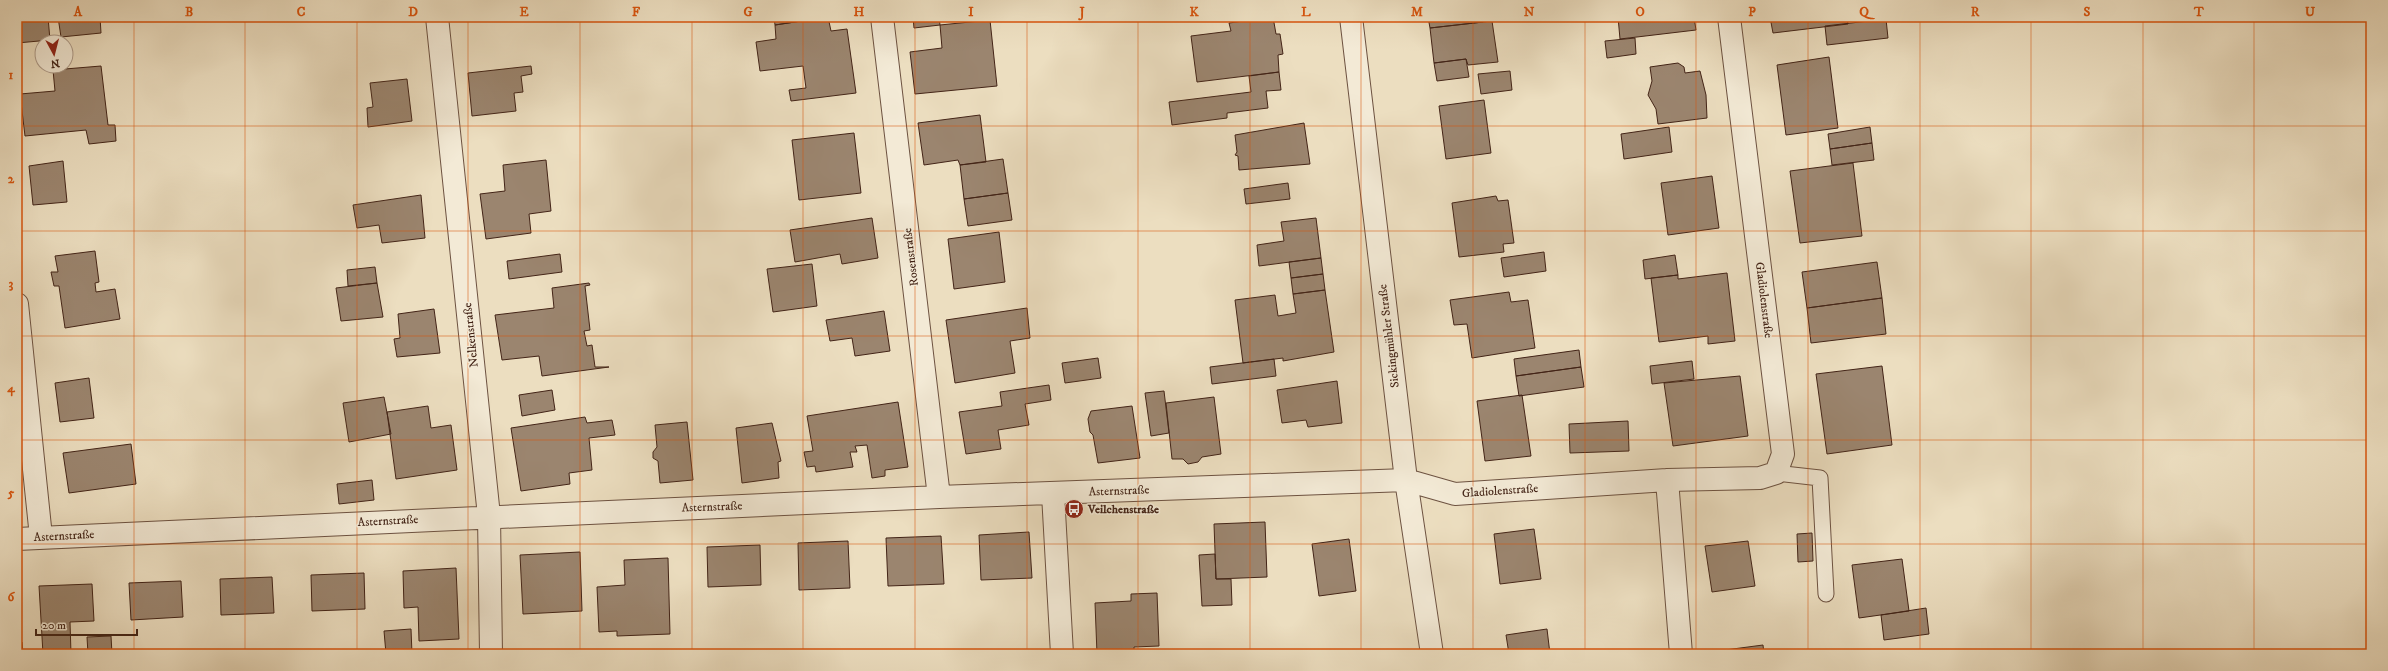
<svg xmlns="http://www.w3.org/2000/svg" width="2388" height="671" font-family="'IM FELL DW Pica',serif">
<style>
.building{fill:#9b856f;stroke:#432417}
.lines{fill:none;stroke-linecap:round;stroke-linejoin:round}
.lane-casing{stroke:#6d5241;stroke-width:17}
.street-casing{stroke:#6d5241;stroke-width:24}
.lane{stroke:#f3ead6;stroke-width:15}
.street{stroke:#f3ead6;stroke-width:22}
.grid{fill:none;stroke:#d8540d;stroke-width:1;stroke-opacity:0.55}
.labels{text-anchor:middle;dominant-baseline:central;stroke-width:3;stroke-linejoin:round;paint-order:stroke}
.street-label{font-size:12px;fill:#432417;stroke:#f3ead6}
.poi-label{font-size:12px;font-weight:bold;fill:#432417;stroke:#f3ead6;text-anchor:start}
.neatline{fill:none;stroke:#d8540d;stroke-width:1.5}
.grid-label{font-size:13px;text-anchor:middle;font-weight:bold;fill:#d8540d}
</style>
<rect width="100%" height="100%" fill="#ecdec0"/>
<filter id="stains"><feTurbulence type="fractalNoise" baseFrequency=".005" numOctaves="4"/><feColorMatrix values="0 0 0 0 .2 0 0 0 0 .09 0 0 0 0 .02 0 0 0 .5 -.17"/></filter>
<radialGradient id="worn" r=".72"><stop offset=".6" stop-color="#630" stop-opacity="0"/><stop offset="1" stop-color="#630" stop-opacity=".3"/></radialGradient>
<path class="building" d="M17 17H48L50 40 17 43Z
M58 17H100L101 33 61 37Z
M774 17H828L775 25Z
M828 17 831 31 847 29 856 93 791 101 789 90 806 88 803 66 760 71 756 42 776 39 775 25Z
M913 17H939L940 25 914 28Z
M1273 17 1276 34H1280L1283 54 1278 55 1279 72 1197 82 1191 36 1231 31 1229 23Z
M1428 17H1482L1483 22 1430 28Z
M1618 17H1694L1696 30 1620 39Z
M1770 17H1847L1848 24 1773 33Z
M1886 19 1888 38 1827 45 1825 26Z
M990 20 997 86 915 94 910 52 942 48 940 25Z
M1492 21 1498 62 1468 65 1466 59 1434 63 1430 28Z
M1635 38 1636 54 1607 58 1605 41Z
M1829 57 1838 128 1786 135 1777 65Z
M1466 59 1469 77 1437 81 1434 63Z
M1678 63 1684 67 1685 73 1700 71 1706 95 1707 118 1658 124 1656 109 1648 95 1652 81 1650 67Z
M101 66 108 125H115L116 141 89 144 86 130 25 136 20 94 55 91 53 70Z
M531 66 532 74 521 76 523 92 514 93 516 111 472 116 468 73Z
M1510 71 1512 90 1481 94 1478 74Z
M1279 72 1281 90 1266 91 1268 108 1227 113V118L1172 125 1169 102 1251 92 1249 76Z
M407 79 412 121 368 127 367 108 373 107 370 83Z
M1484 100 1491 153 1446 159 1439 106Z
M980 115 986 162 960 165 958 160 924 165 918 123Z
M1304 123 1310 164 1239 170 1238 156 1235 155 1237 152 1235 135Z
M1669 127 1672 152 1624 159 1621 134Z
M1870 127 1872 143 1830 149 1828 134Z
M854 133 861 193 799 200 792 140Z
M1872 143 1874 160 1832 165 1830 149Z
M1003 159 1008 193 964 199 960 165Z
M546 160 551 211 529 214 531 233 486 239 480 194 505 191 503 165Z
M63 161 67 202 33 205 29 166Z
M1853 163 1862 236 1800 243 1790 171Z
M1712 176 1719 228 1668 235 1661 183Z
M1288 183 1290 199 1246 204 1244 189Z
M1008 193 1012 220 968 226 964 199Z
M421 195 425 238 382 243 379 225 357 228 353 205Z
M1496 196 1498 201 1508 200 1514 243 1503 244 1504 252 1459 257 1452 203Z
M872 218 878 258 842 264 840 254 795 262 790 230Z
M1316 218 1321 258 1259 266 1257 245 1284 241 1281 222Z
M999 232 1005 282 954 289 948 239Z
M95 251 99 282 95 283 96 292 115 289 120 319 65 328 59 286H54L51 272H58L55 256Z
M1544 252 1546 271 1504 277 1501 258Z
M560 254 562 272 509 279 507 261Z
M1675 255 1678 275 1645 279 1643 260Z
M1321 258 1323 274 1291 278 1289 262Z
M1877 262 1882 298 1807 308 1802 272Z
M812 264 817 306 773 312 767 269Z
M375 267 377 283 348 286 347 270Z
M1727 273 1735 341 1708 344V336L1659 342 1651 278 1678 275V279Z
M1323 274 1325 290 1293 294 1291 278Z
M377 283 383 317 341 321 336 288Z
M589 283 590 285 585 286 590 330 584 331 587 346 592 345 595 367H609L542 376 539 356 502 360 495 315 554 308 552 288Z
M1325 290 1334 352 1283 361V358L1243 363 1235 300 1275 295 1278 316 1296 313 1293 294Z
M1509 292 1511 302 1528 300 1535 348 1472 358 1467 324 1454 325 1450 300Z
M1882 298 1886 334 1811 343 1807 308Z
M1027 308 1030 338 1010 341 1015 373 955 383 946 320Z
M434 309 440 353 397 357 394 339 400 338 398 314Z
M884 311 890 351 855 356 852 338 830 341 826 320Z
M1579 350 1581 367 1516 376 1514 359Z
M1098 358 1101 378 1065 383 1062 363Z
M1274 359 1276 376 1212 384 1210 367Z
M1692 361 1694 379 1652 384 1650 366Z
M1882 366 1892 445 1827 454 1816 374Z
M1581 367 1584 387 1519 396 1516 376Z
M1740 376 1748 436 1673 446 1664 383Z
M89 378 94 418 60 422 55 383Z
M1337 381 1342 423 1308 427 1306 420 1282 423 1277 390Z
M1049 385 1051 400 1025 404 1029 425 998 430 1001 449 966 454 959 412 1002 406 1000 392Z
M552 390 555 410 522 416 519 395Z
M1164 391 1169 433 1151 436 1145 393Z
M1522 395 1531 456 1485 461 1477 401Z
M384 397 391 434 349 442 343 403Z
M1214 397 1221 454 1202 457 1198 462 1188 464 1183 459H1172L1166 403Z
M898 402 908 467 885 470V476L872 478 867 445 855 446 857 452H850L853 467 816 472 815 466 807 467 804 452 813 451 807 416Z
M428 406 431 428 451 425 457 470 396 479 387 412Z
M1132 406 1140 458 1098 463 1093 435 1090 432 1088 419 1091 411Z
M585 417 587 423 612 420 615 435 589 438 592 470 569 473 570 484 521 491 511 428Z
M1628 421 1629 451 1570 453 1569 424Z
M687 422 693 480 660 483 658 461 653 458V452L657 447 655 425Z
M772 423 781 461 778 462 779 478 742 483 736 428Z
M131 444 136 484 69 493 63 453Z
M372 480 374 500 339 504 337 484Z
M1265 522 1267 577 1216 579 1214 524Z
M1534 529 1541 579 1500 584 1494 534Z
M1029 532 1032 578 981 580 979 535Z
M1812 533 1813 561 1798 562 1797 534Z
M941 536 944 584 888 586 886 538Z
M1349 539 1356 591 1319 596 1312 544Z
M848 541 850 588 799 590 798 543Z
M1748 541 1755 586 1712 592 1705 546Z
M760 545 761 585 708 587 707 547Z
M580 552 582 611 523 614 520 555Z
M1215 554 1216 579H1231L1232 605 1202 606 1199 555Z
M668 558 670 634 617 636V631L599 632 597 587 625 585 624 560Z
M1902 559 1909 611 1859 618 1852 565Z
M456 568 459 639 419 641 418 607 404 608 403 571Z
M364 573 365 609 312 611 311 575Z
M272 577 274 613 221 615 220 579Z
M181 581 183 617 131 620 129 583Z
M92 584 94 621 70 622 71 654H43L39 586Z
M1157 593 1159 646 1134 647V653L1097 654 1095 603 1131 601V594Z
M1926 608 1929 634 1884 640 1881 615Z
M411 629 412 654H386L384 631Z
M1547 629 1550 654H1509L1506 635Z
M111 636 112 654H88L87 637Z
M22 642 23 654H17V643Z
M1763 645 1764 654H1710V652Z"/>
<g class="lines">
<g class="lane-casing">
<path id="lane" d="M1776 473 1820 478 1826 594"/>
</g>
<g class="street-casing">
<path id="street" d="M437 17 489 516 491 654
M882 17 939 497
M1351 17 1406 480 1432 654
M17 304 41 537
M1667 480 1681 654
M1053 494 1062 654
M17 539 939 497 1406 480 1455 494 1667 480 1760 478 1776 473 1783 454 1729 17"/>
</g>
<use href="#lane" class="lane"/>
<use href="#street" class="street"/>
</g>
<path class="grid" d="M134 17V654M245 17V654M357 17V654M468 17V654M580 17V654M692 17V654M803 17V654M915 17V654M1027 17V654M1138 17V654M1250 17V654M1361 17V654M1473 17V654M1585 17V654M1696 17V654M1808 17V654M1920 17V654M2031 17V654M2143 17V654M2254 17V654M17 126H2371M17 231H2371M17 336H2371M17 440H2371M17 544H2371"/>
<defs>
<g id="bus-disc" transform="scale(1)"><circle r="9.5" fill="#8f2418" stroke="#f3ead6"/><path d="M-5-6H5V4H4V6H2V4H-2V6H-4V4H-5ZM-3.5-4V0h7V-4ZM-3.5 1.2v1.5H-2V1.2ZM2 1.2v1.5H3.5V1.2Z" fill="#fff"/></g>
</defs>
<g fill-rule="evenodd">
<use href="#bus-disc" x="1074" y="509"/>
</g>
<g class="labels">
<g class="street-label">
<text transform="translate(911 257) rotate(-97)">Rosenstraße</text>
<text transform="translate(1764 300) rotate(83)">Gladiolenstraße</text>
<text transform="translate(471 335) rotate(-96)">Nelkenstraße</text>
<text transform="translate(1389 336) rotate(-97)">Sickingmühler Straße</text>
<text transform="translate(1119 491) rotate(-2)">Asternstraße</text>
<text transform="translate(1500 491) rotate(-4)">Gladiolenstraße</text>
<text transform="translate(712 507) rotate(-2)">Asternstraße</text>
<text transform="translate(388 521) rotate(-3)">Asternstraße</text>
<text transform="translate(64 536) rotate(-3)">Asternstraße</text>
</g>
<g class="poi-label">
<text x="1088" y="509">Veilchenstraße</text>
</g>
</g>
<rect width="2388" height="671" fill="none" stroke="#ecdec0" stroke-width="44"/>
<g transform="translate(54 54) rotate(173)"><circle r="19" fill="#f3ead6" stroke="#ad9b8a"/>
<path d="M0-3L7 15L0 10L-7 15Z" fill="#8f2418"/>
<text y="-6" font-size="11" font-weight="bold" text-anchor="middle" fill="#432417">N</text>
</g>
<path d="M36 629v6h101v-6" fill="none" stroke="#432417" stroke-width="2"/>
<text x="42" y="629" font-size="12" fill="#432417" stroke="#f3ead6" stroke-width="3" paint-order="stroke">20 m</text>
<rect x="22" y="22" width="2344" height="627" class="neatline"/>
<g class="grid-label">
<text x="78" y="16">A</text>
<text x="189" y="16">B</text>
<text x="301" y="16">C</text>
<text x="413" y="16">D</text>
<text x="524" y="16">E</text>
<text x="636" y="16">F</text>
<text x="748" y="16">G</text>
<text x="859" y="16">H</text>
<text x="971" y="16">I</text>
<text x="1082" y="16">J</text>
<text x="1194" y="16">K</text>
<text x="1306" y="16">L</text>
<text x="1417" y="16">M</text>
<text x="1529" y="16">N</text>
<text x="1640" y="16">O</text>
<text x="1752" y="16">P</text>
<text x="1864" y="16">Q</text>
<text x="1975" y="16">R</text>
<text x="2087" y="16">S</text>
<text x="2199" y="16">T</text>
<text x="2310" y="16">U</text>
<text x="11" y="79">1</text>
<text x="11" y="183">2</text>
<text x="11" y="288">3</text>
<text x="11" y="392">4</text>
<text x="11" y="497">5</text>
<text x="11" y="601">6</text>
</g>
<rect width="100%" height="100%" filter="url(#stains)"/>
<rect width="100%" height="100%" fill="url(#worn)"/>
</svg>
